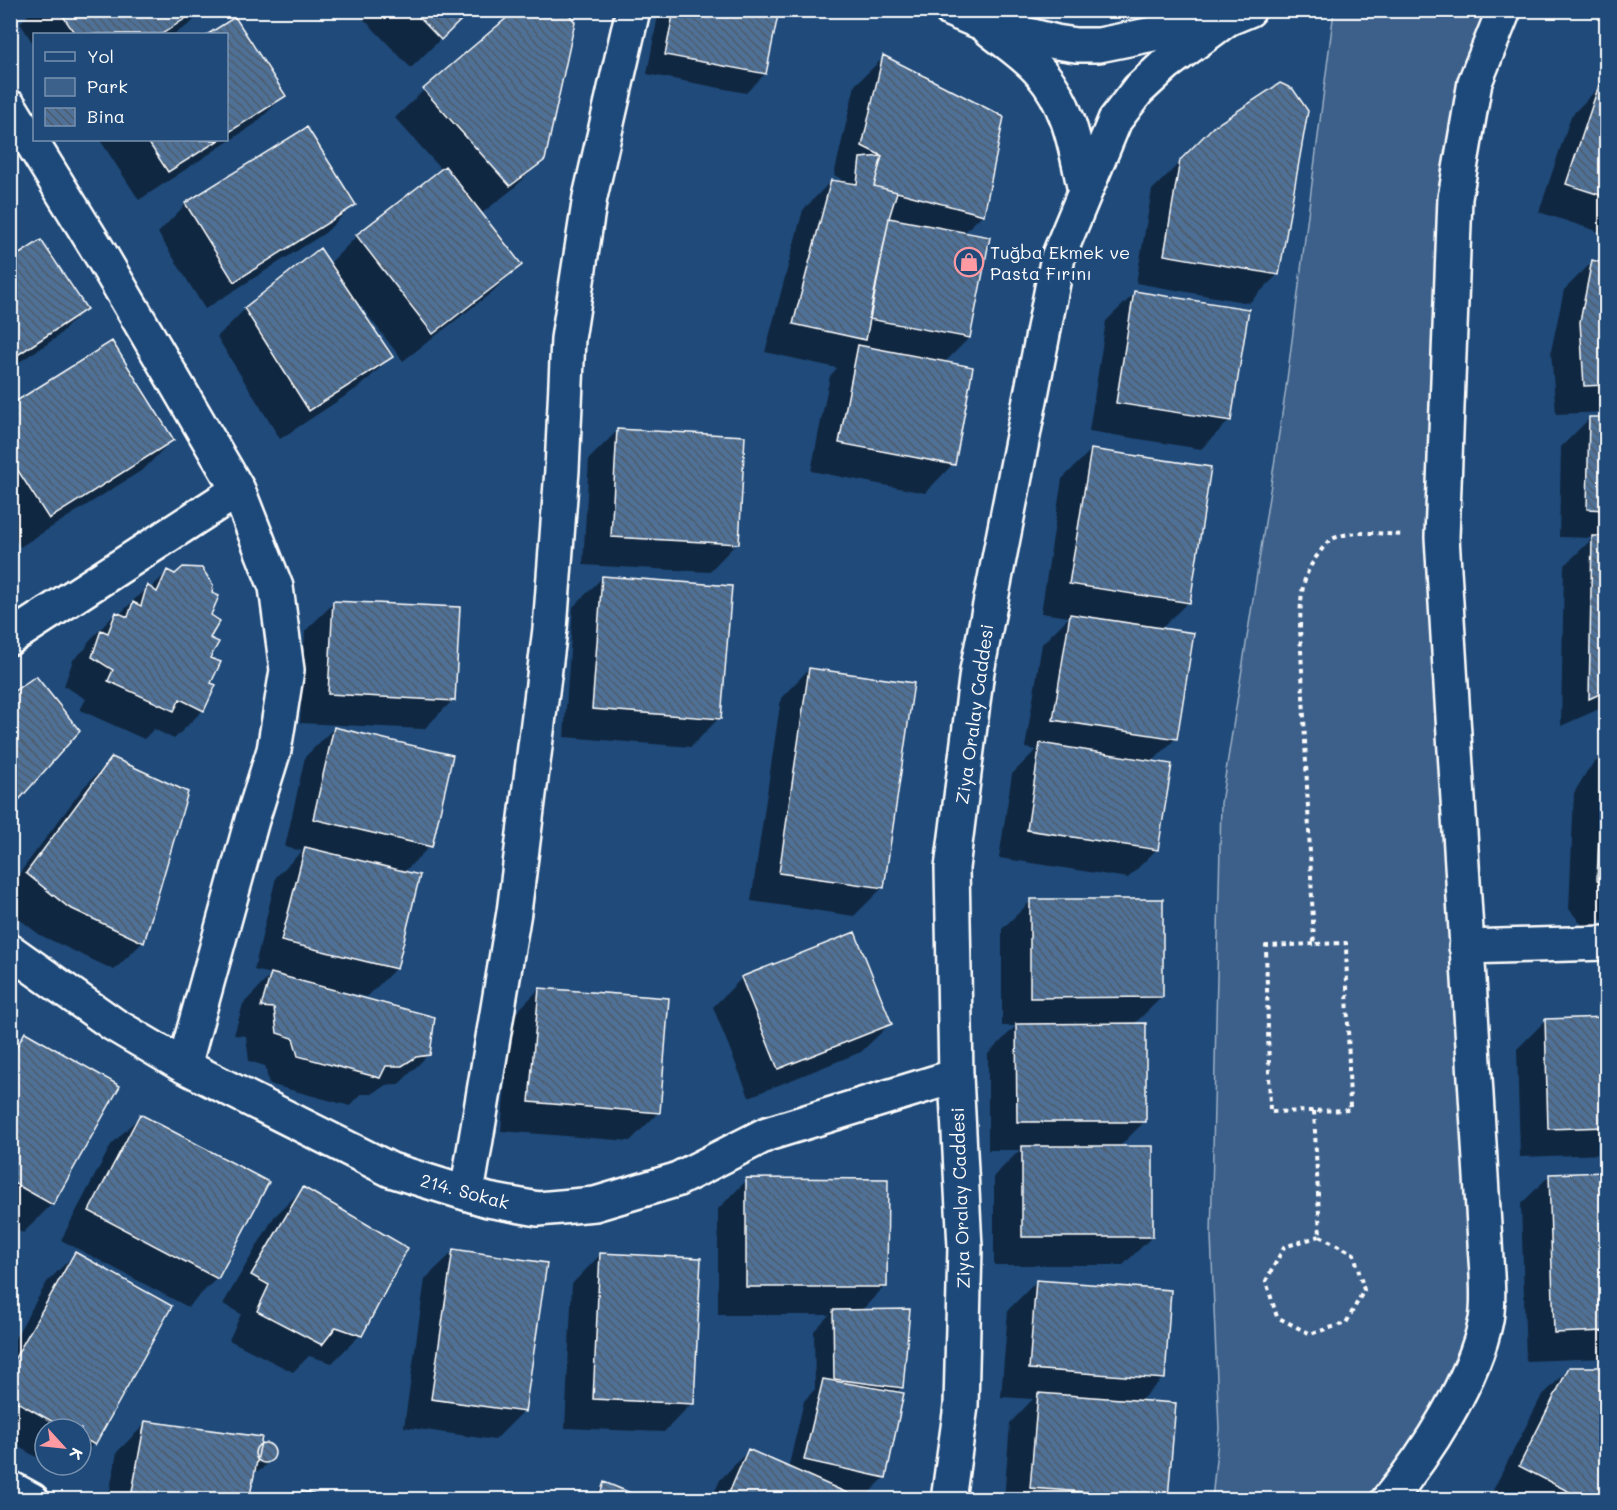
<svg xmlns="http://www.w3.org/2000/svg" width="1617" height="1510" font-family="Mali,sans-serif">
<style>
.park{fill:#3c618b;stroke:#9eb0c5;stroke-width:1.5}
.shadow{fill:#0007}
.building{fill:url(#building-back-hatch);stroke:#fff;stroke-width:1.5}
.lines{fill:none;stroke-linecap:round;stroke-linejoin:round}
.minor-casing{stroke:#fff;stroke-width:38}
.major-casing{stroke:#fff;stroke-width:38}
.path{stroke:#fff;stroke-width:4;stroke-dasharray:4.5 4.5;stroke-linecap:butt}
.minor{stroke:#1f4a7a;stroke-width:33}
.major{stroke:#1f4a7a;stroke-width:33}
.labels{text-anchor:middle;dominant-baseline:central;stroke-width:6;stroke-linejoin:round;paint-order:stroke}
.poi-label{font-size:18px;fill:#fff;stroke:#1f4a7a;text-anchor:start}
.street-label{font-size:18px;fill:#fff;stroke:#1f4a7a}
</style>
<defs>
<pattern id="building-back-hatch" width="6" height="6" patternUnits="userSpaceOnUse" patternTransform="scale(1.5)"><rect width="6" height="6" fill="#507197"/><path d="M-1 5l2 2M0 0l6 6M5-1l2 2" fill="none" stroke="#4e5b6a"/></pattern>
</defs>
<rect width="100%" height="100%" fill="#1f4a7a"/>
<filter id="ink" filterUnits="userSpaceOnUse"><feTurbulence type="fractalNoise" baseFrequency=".0167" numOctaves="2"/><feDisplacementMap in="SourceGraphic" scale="12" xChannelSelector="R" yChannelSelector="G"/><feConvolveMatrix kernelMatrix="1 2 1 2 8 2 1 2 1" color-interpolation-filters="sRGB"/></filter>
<g filter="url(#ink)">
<path class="park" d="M1334 11H1504L1475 82 1442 537 1486 1319 1388 1499 1212 1500 1219 1429 1211 1236 1221 803 1285 395Z"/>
<path class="shadow" d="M33 10H203L190 24 174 34H34V45L20 23Z
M355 10H470L411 68Z
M659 10H777L765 74 746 93 647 74Z
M235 19 284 96 255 124 139 200 100 140H226V34H211Z
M884 57 983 214 963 234 969 338 944 363 953 464 925 493 811 471 830 376 837 368 765 352 803 210 831 181 838 182 841 179 834 175 855 85Z
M1599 87 1606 89V234L1539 212 1571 116Z
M424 90 543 159 514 188 481 214 520 265 491 293 403 361 356 300 354 301 391 357 362 385 280 439 217 337 245 309 329 264 357 236 442 170 395 118Z
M1306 112 1277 275 1249 303 1136 283 1152 190 1214 129Z
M186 204H354L325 233 205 309 158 233Z
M10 262 85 309 56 338 10 368Z
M1592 262 1606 265V412L1556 414 1551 351 1564 290Z
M1135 293 1230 420 1201 449 1089 431 1106 321Z
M10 407 172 440 144 469 20 547 10 532Z
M1590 418 1606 419V706L1561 726 1564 566 1593 538 1559 537 1561 447Z
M618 430 737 543 709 572 583 565 589 459Z
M1091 450 1188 602 1161 629 1176 738 1152 762 1157 849 1128 878 999 858 1012 774 1036 750 1025 748 1042 644 1069 617 1041 613 1062 479Z
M167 572 209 616 208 659 203 710 174 739 154 729 144 739 80 710 86 699 64 686 73 660 86 648 88 642 116 613 119 615 147 587 150 589Z
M602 578 719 718 691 747 564 737 573 607Z
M334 603 453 700 424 729 300 723 305 631Z
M809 669 883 887 854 916 751 901 781 698Z
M334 728 430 846 404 872 396 968 367 997 342 991 341 994 428 1055 399 1084 386 1085 372 1094H361L350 1106 269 1084 265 1066 249 1061 246 1036 234 1035 243 1004 272 974 254 970 276 877 302 851 285 847 305 757Z
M1606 751V918L1586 930 1569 909 1574 793 1587 771Z
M112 759 143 942 114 970 40 935 10 912V886L84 787Z
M1031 901 1162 997 1133 1025 1144 1122 1119 1147 1152 1237 1123 1265H994V1176L1020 1150H988V1054L1016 1026H1002V929Z
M742 978 890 1024 861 1052 749 1097 713 1007Z
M539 989 659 1112 630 1141 501 1131 511 1018Z
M1606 1019V1154L1520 1157 1517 1049 1545 1021Z
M26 1034 52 1204 23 1233 10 1226V1049Z
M140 1116 217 1278 188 1307 61 1240 111 1145Z
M1606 1173V1358L1526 1361 1521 1204 1550 1175Z
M747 1180 885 1286 861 1311 902 1387 896 1393 884 1478 865 1497 849 1493 848 1495 859 1500H711L720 1480 748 1451 788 1469 804 1401 815 1389 814 1331 829 1315H718V1209Z
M303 1189 360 1335 332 1363 309 1356 293 1372 229 1340 241 1314 223 1304 274 1217Z
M454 1251 524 1411 495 1440 404 1427 425 1279Z
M75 1254 170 1307 93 1444 81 1457V1429H45V1462L10 1442V1347L47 1282Z
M600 1255 692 1403 664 1432 565 1428 572 1284Z
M1036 1282 1163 1378 1139 1402 1167 1498 1165 1500H1004L1010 1423 1033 1399 1001 1397 1008 1310Z
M1570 1368H1606V1500H1501L1491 1494 1541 1397Z
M146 1423 270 1446 274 1455 261 1470 253 1472 247 1500H108L117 1452Z
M51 1465H73L65 1473Z
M605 1484 644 1500H589Z"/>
<path class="building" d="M59 10H198L162 34H75Z
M412 10H471L441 40Z
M516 10H566L575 22 545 160 510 186 423 89Z
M674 10H779L766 74 665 55Z
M235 17 286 96 226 134V34H208Z
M883 55 1004 117 984 215 874 186 882 156 862 146Z
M1280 83 1293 89 1308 111 1279 275 1164 255 1180 160 1213 127Z
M1599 85 1606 88V197L1566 184Z
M307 127 356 205 234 282 185 203Z
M147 140H219L168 172Z
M882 156 874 186 897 192 889 218 866 340 793 324 831 180 857 184 860 158Z
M445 166 522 265 433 334 356 235Z
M889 218 990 237 970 338 869 319Z
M41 240 87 309 10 360V260Z
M320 248 393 357 309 411 244 308Z
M1592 260 1606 264V385L1584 386 1580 322Z
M1134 291 1249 309 1231 421 1116 403Z
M112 341 174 440 49 519 10 458V405Z
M858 345 973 367 955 465 839 443Z
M1589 417H1606V510L1587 509Z
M617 429 745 436 739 544 611 537Z
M1091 449 1211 467 1190 603 1069 584Z
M1592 536H1606V691L1589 699Z
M183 567 202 568 213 585 212 593 219 596 211 615 220 621 210 638 219 642 210 658 221 662 211 683 216 685 204 711 180 699 174 711 108 681 113 670 92 657 101 630 108 633 116 612 128 617 133 602 141 606 147 585 157 592 167 570 175 574Z
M602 576 732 586 721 719 592 709Z
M333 601 460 607 455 701 328 694Z
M1070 614 1194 633 1177 739 1053 720Z
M809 668 914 683 884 888 779 873Z
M36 676 80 731 10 810V694Z
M334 727 453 755 432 847 313 819Z
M1040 743 1172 764 1158 850 1027 830Z
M1606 755V891L1597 880 1602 763Z
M112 757 188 792 144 943 68 907 26 873Z
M305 847 420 875 397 969 281 941Z
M1030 899H1163V997L1030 998Z
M855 932 892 1024 778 1069 741 977Z
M271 973 435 1017 430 1055 416 1057 402 1066H386L380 1078 298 1056 293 1038 277 1033 274 1008 261 1007Z
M539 988 669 998 660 1113 529 1102Z
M1606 1017V1127L1548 1129 1545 1019Z
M1146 1023V1122H1017L1016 1024Z
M25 1032 120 1086 53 1205 10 1181V1059Z
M140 1114 269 1182 218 1279 89 1211Z
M1022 1146H1153V1237H1022Z
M1606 1172V1331L1554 1333 1549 1174Z
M746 1178 888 1179 887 1287H746Z
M303 1187 408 1248 362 1336 336 1327 322 1345 257 1311 269 1285 251 1275Z
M453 1249 547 1263 525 1412 431 1399Z
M75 1252 172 1306 95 1445 81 1437V1429H66L10 1398V1367Z
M600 1253 701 1258 694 1404 593 1399Z
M1036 1280 1171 1290 1165 1379 1029 1369Z
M910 1309 903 1388 834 1379 833 1310Z
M1569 1367H1606V1500H1585L1519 1466Z
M823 1379 904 1393 886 1478 804 1460Z
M1038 1393 1176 1403 1168 1498 1030 1488Z
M145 1421 262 1437 249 1500H175L132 1492Z
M255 1453a10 10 0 1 1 20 0a10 10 0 1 1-20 0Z
M748 1449 863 1500H726Z
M604 1482 648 1500H598Z
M302 1491 333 1500H300Z"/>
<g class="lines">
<g class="minor-casing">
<path id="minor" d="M951 10 982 23 1056 42 1076 45H1099L1227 19
M988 28C1005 42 1027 56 1041 73 1070 106 1076 150 1085 191
M10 107 101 255 238 490 276 587 287 670 274 750 252 820 184 1066
M10 638 238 490
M1466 947 1606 943
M10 951 113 1024 184 1066 391 1170 488 1200 538 1209 595 1204 676 1180 767 1134 956 1076
M467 1193 514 912 550 629 562 470 568 339 590 197 633 10
M10 1488 32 1500
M1388 1500C1427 1453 1474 1380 1486 1320 1490 1296 1486 1267 1485 1242L1442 537 1455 198 1475 82 1504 10"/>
</g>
<g class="major-casing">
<path id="major" d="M948 1500 961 1406 965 1247 956 1076 952 868 977 671 1058 257 1115 120 1138 90 1166 64 1227 19 1249 10"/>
</g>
<path class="path" d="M1314 944 1266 946 1270 1112 1350 1110 1346 943 1314 944 1300 627C1301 597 1300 577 1320 552 1324 546 1330 539 1337 537 1357 530 1382 534 1403 535
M1314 1111 1320 1236
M1320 1236 1354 1254 1364 1290 1346 1323 1310 1334 1277 1317 1266 1281 1284 1247Z"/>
<use href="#minor" class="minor"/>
<use href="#major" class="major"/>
</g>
</g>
<defs>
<g id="shop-ring" transform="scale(1.5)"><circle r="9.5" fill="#1f4a7a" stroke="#ff9aa2" stroke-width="1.5"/><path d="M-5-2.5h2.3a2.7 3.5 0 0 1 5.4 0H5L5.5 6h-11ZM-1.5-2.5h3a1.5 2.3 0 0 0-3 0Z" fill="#ff9aa2"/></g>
</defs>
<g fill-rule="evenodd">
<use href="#shop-ring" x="969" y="262"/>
</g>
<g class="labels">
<g class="poi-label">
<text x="990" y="252">Tuğba Ekmek ve<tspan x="990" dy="21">Pasta Fırını</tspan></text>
</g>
<g class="street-label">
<text transform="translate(974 714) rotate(-82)">Ziya Oralay Caddesi</text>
<text transform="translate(465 1191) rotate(15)">214. Sokak</text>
<text transform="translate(960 1198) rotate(-92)">Ziya Oralay Caddesi</text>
</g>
</g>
<rect width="1617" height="1510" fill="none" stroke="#1f4a7a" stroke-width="36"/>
<rect x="18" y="18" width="1581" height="1474" fill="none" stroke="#fff" stroke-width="2" filter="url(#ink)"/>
<rect x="33" y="33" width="195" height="108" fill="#1f4a7a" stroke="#7992af" stroke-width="1.5"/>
<rect x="45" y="52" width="30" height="9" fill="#1f4a7a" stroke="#7992af" stroke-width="1.5"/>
<text x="87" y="63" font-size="18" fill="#ffffff">Yol</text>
<rect x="45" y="78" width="30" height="18" fill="#3c618b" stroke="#7992af" stroke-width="1.5"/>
<text x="87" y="93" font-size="18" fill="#ffffff">Park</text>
<rect x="45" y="108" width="30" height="18" fill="url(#building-back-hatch)" stroke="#7992af" stroke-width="1.5"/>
<text x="87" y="123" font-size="18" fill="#ffffff">Bina</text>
<g transform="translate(63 1447) rotate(117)"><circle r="28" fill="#1f4a7a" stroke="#7992af" stroke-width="1.5"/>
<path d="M0-4.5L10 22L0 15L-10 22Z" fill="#ff9aa2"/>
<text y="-9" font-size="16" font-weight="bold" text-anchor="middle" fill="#ffffff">K</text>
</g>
</svg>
